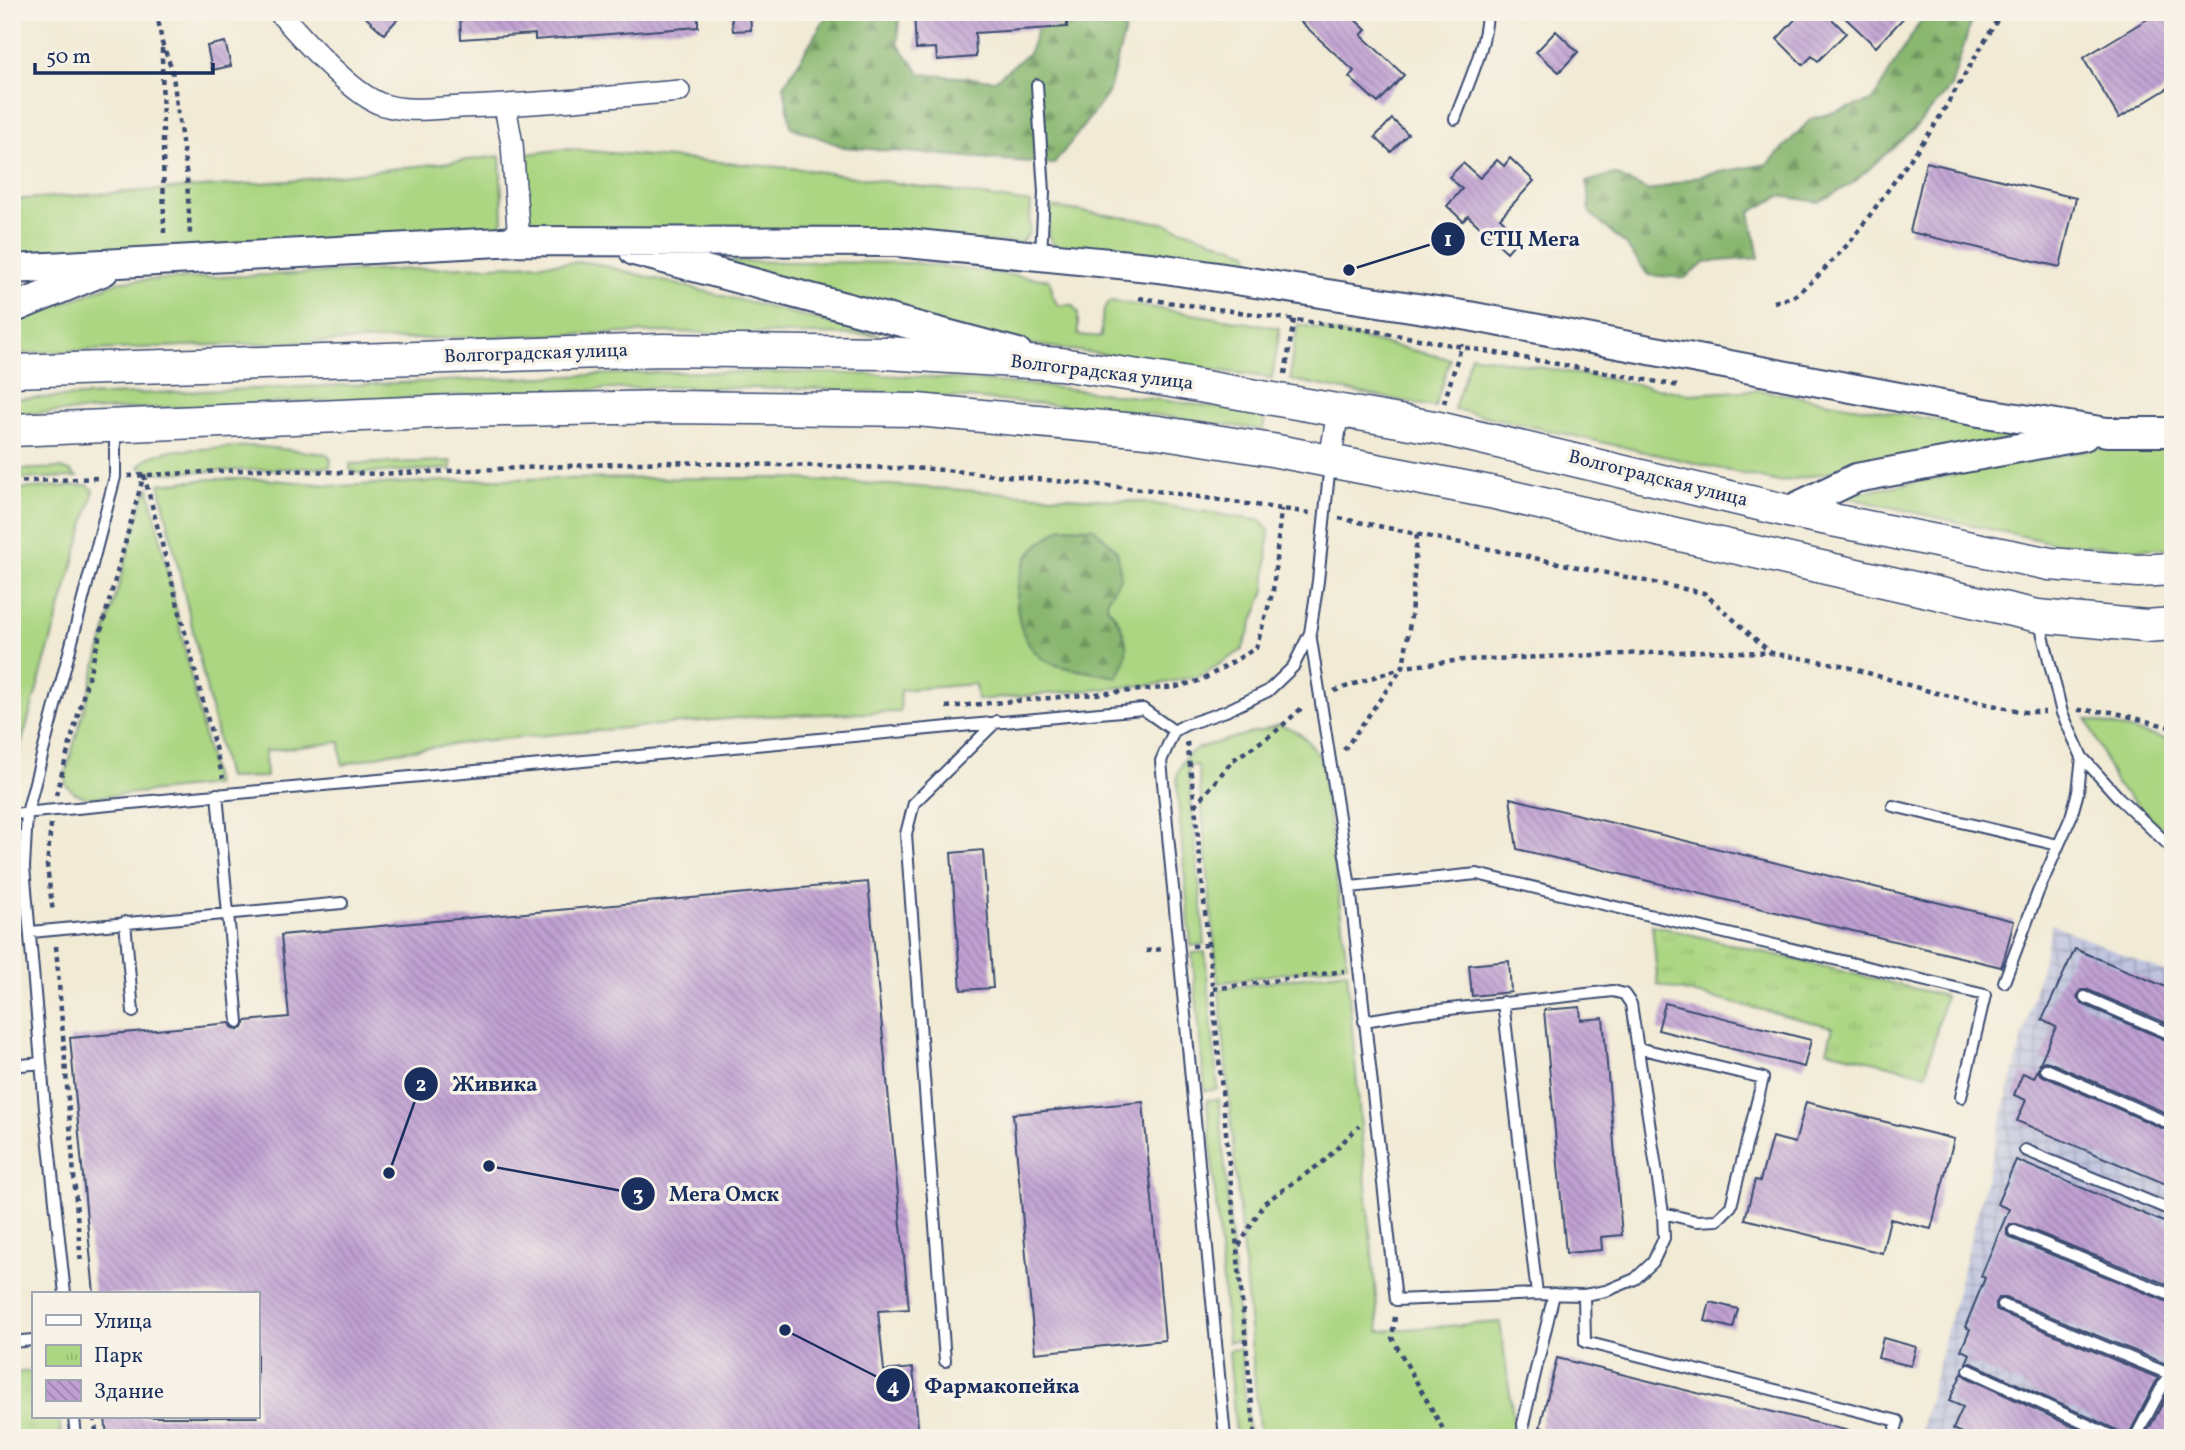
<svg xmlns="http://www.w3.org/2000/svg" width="2185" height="1450" font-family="Vollkorn,serif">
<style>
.industrial{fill:url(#industrial-grid)}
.grass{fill:#acd682;stroke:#648270;stroke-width:2}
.forest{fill:url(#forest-firs);stroke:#527367;stroke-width:2}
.park{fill:url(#park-tufts);stroke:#648270;stroke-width:2}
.building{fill:url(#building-back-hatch)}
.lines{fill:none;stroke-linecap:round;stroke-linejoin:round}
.lane-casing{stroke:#3b4b70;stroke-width:14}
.street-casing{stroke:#3b4b70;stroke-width:24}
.secondary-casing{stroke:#3b4b70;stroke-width:32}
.primary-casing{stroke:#3b4b70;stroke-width:35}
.path{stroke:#3b4b70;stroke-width:4.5;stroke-dasharray:5 5;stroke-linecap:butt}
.lane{stroke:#fff;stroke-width:10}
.street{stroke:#fff;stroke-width:21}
.secondary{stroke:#fff;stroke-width:28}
.primary{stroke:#fff;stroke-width:32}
.labels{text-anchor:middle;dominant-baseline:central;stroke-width:7;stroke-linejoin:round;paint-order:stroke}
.street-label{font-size:19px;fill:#1b2f5e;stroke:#f7f3e8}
.leader{fill:none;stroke:#1b2f5e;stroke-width:2.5}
.callout-dot{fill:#1b2f5e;stroke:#f7f3e8;stroke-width:2.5}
.mark-label{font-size:21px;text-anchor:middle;font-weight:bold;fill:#fff}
.callout-label{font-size:21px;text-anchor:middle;font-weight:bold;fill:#1b2f5e;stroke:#f7f3e8;stroke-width:7;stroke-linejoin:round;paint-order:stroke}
</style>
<defs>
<pattern id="industrial-grid" width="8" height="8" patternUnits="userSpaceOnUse" patternTransform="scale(1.75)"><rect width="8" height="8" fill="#bec3de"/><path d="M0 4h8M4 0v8" fill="none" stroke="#9a9fb7"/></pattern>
<pattern id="forest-firs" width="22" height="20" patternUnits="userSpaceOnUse" patternTransform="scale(1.75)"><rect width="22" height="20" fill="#89b770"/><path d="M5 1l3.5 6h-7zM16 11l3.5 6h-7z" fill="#6f955f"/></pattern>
<pattern id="park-tufts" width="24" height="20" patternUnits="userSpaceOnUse" patternTransform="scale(1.75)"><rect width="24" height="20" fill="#acd682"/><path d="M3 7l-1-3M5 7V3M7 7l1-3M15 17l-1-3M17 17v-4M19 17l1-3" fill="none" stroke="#93b873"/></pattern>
<pattern id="building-back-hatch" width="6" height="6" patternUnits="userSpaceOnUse" patternTransform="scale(1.75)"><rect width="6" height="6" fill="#c0a0d2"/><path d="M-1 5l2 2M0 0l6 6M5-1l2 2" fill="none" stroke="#9b83ae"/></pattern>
</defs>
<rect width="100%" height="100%" fill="#f7f3e8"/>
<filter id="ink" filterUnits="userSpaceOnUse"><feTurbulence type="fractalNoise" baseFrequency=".0143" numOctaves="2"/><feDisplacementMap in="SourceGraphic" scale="14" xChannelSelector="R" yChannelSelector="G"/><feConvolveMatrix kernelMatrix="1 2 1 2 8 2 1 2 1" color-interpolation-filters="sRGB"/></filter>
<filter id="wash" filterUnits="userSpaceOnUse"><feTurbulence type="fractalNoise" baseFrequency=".00686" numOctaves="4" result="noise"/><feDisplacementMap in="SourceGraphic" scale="28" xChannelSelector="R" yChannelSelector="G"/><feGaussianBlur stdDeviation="1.57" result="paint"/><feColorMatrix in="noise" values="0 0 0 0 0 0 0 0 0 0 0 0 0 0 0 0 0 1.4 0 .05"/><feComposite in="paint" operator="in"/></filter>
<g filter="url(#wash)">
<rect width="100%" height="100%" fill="#f1ead5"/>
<path class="industrial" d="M2052 924 2173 976V1438H1919Z"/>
<path class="grass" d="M565 149 801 169 1031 203 1029 233 1020 243 528 230 519 155Z
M500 156 503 219 500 227 489 236 12 259V200L290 181Z
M1051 207 1163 223 1248 252 1251 261 1180 263 1058 249C1044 236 1045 224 1051 207Z
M692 261 915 263 1050 280 1053 297 1058 305H1072L1078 313V335L1101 337C1102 325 1100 308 1111 301L1280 328 1272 378 1000 340Z
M588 262 879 335 661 332 182 346 12 354V324L120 281Z
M1298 324 1450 359 1435 407 1291 380V364Z
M1471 355 1690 394 1759 390 2030 436 1779 482 1454 409Z
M663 372C769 372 875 372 981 381 1077 388 1171 401 1266 414L1263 430 1126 411 981 399 824 389 663 387 12 414V399Z
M254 446 327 454 331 460 330 467 161 473 146 471 139 467 147 458 167 451Z
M2100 448 2173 450V548L2137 549 2054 543 1840 496Z
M451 461V469L359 473 350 470V464Z
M60 468 70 471 77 477 12 479V470Z
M784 478 1142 502 1261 521 1269 531 1265 590 1242 650 1202 675 1160 684 977 700 975 684 901 690 900 712 760 716 480 741 390 753 342 765 340 742 265 751 266 777 227 778 159 484 212 479H262L339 486 491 479Z
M88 485 93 490 92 498 12 776V489Z
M149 488 215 785 87 798 75 793 66 785 65 776 143 499Z
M2087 719 2173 741V839L2116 784Z
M1279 725C1301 731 1314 743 1322 764L1347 964 1218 983 1198 765 1188 766 1205 944 1191 946 1178 799 1177 775 1185 757 1198 748Z
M1205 952 1218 1089 1205 1091 1192 953Z
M1347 971 1379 1331 1500 1322 1516 1438H1260L1219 989Z
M1219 1099 1240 1341 1228 1342 1207 1100Z
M1241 1349 1249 1438H1236L1229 1350Z"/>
<path class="forest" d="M829 12H899L898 44 921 74 995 80 1029 53 1043 12H1130L1108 94 1054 164 844 147 791 127 784 86Z
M1926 12H1974L1951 87 1914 129 1853 183 1819 202 1780 196 1750 212 1759 258 1706 262 1685 278 1648 275 1626 245 1590 213 1587 182 1614 174 1649 191 1707 174 1768 164 1811 119 1872 101Z
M1063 527 1094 528 1117 551 1121 577 1108 598 1107 606C1126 627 1134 653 1117 677 1102 674 1059 668 1048 662 1015 644 1011 595 1024 564 1030 548 1049 536 1063 527Z"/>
<path class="park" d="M1652 925 1945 996 1926 1074 1827 1050 1833 1027 1658 985Z
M33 1371V1417H59L61 1438H12V1373Z"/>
<g id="blocks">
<path class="building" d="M360 12H404L384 34Z
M460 12H698V27L535 40V34L461 39Z
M731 12H750L751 30 733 31Z
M914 12H1067V27L975 33 976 57 937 60 936 48 916 49Z
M1290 12H1347L1366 30 1361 35 1404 75 1378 103 1349 77 1354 71Z
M1802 12H1825L1846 33 1818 61 1812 56 1803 65 1777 39Z
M1839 12H1909L1876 47Z
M2159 12H2173V85L2119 118 2083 58Z
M1556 31 1578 52 1559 72 1536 52Z
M225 42 231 66 212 70 207 46Z
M1392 119 1408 134 1391 152 1375 137Z
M1510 158 1534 181 1500 218 1520 237 1507 252 1468 216 1463 221 1447 206 1462 189 1449 177 1463 163 1480 178 1497 160 1504 166Z
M1926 162 2076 198 2060 267 1910 232Z
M1510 798 2014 921 2004 959 2001 967 1517 849Z
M983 850 993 988 961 990 951 853Z
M868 882 909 1309 878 1311 884 1371 913 1368 919 1438H141V1436L107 1438 105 1417H257V1294H94L70 1038 230 1023 232 1027 238 1030 243 1028 246 1021 289 1017 281 935Z
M2075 949 2173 990V1026L2088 990H2081L2077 997 2082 1004 2173 1043V1116L2049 1062 2044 1061 2039 1065 2056 1027 2042 1020Z
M1509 961 1511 992 1472 996 1469 965Z
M1665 1003 1811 1040 1804 1067 1658 1030Z
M1580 1007 1581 1020 1603 1018 1622 1235 1601 1237 1602 1250 1566 1253 1544 1010Z
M2039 1067V1073L2043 1076 2173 1133V1187L2017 1121 2026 1100 2014 1095 2023 1073 2034 1078Z
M1143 1102 1165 1340 1035 1353 1013 1114Z
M1806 1102 1954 1139 1931 1229 1890 1219 1882 1253 1745 1219 1755 1180 1760 1181 1772 1137 1795 1143Z
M2016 1160 2173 1226V1287L2017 1224H2010L2007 1229V1235L2011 1238 2173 1304V1362L2166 1364 2006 1298H1999L1996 1303V1309L2000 1312 2158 1378 2127 1438H2124L2119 1431 1972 1363H1966L1970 1354 1961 1350 1970 1329 1965 1327 1985 1278 1981 1276 2009 1209 1997 1204Z
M1710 1302 1738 1309 1733 1328 1705 1321Z
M1883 1338 1916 1347 1911 1366 1878 1358Z
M1557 1358 1849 1431 1848 1438H1582L1540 1427Z
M1962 1373 1966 1377 2097 1438H1974L1953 1429 1963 1407 1949 1401Z
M2173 1384V1438H2144Z"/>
</g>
</g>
<g filter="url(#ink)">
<use href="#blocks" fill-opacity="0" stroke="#3b4b70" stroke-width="2"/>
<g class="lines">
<g class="lane-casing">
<path id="lane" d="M1037 85 1044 192 1041 256
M1455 119C1467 86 1486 48 1487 12
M2039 619 2062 713 2082 757 2119 798 2173 849
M1310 633 1350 887 1396 1300 1537 1294 1584 1295 1606 1291 1635 1279 1653 1262 1664 1238 1663 1213 1631 1004 1624 994 1613 991 1413 1013 1364 1021
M217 794 238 1022
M1893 806 2058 845
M12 814 1143 709 1174 731
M1350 887 1477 874 1985 995 1961 1097
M125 922 133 1012
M31 932 342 903
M2004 982 2038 892 2071 817 2078 792 2082 757
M2085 997 2173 1035
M1503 1002 1537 1294
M1638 1048 1763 1078 1731 1206 1717 1220 1696 1221 1663 1213
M12 1066 41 1063
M2046 1069 2173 1125
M2025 1150 2173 1211
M2014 1231 2173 1296
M65 1294 45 1108 24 867 27 813 115 477V429
M1584 1295 1585 1342 1898 1421 1893 1438
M2003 1305 2169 1374
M12 1342 33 1340
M945 1361 906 834 914 803 997 721
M1969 1370 2116 1438
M74 1417 76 1438
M1225 1438 1161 761 1174 731 1185 725 1226 711 1268 691 1293 667 1310 633 1318 581 1330 463
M1524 1438 1523 1424 1554 1294
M2135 1438 2171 1370"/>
</g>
<g class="street-casing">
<path id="street" d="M279 12C300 36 352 94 381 104 406 113 436 108 461 107 534 105 606 97 679 91
M505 106 512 144 519 241
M1330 460 1338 411"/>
</g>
<g class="secondary-casing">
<path id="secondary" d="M634 251 1018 353
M12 269 519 241 897 242 1159 268 1469 316 1979 412 2107 432H2173
M12 309 104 271
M1788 511 1856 478 2084 436"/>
</g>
<g class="primary-casing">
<path id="primary" d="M12 371 663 350 886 353 1061 364 1165 380 1439 428 1788 511 2050 564 2138 571 2173 569
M12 430 456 411 671 407 917 410 1158 432 1272 450 1490 492 2038 616 2146 626 2173 624"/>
</g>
<path class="path" d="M157 12 162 43 172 69 187 178 190 234
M162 48 164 236
M1139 298 1374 331 1680 386
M1774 302 1793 297 1814 280 1851 241 1933 128 2002 12
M1285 374 1294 319
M1444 403 1462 344
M144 475 223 778
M128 476 263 469 377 474 664 462 933 469 1151 490 1310 513
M12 482 99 478
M1339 518 1704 593 1771 653
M1334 691 1403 667 1463 660 1703 651 1771 653 1841 665 1932 692 2024 712H2045
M946 707 1176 687 1202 680 1256 648 1273 591 1281 509
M2078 710 2112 712 2173 728
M1187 742 1195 806 1255 1438
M1344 750 1403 667 1411 616 1417 533
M56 795 144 474
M1195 806 1233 760 1274 733 1304 706
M51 824 47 866 53 913
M56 946 81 1265
M1192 946 1209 945
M1146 951 1163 949
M1213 989 1344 971
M1239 1246 1264 1203 1323 1162 1359 1126
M1395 1317 1392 1338 1448 1438
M94 1417 97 1438"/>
<use href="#lane" class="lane"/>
<use href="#street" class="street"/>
<use href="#secondary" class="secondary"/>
<use href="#primary" class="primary"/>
</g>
</g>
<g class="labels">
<g class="street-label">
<text transform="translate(536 354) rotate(-2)">Волгоградская улица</text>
<text transform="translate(1102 373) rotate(7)">Волгоградская улица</text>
<text transform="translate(1658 479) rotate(14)">Волгоградская улица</text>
</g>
</g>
<path class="leader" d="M1349 270L1448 239M389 1173L421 1084M489 1166L638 1194M785 1330L893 1385"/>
<g class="callout-dot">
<circle cx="1349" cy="270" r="7"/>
<circle cx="389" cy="1173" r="7"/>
<circle cx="489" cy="1166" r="7"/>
<circle cx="785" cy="1330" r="7"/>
<circle cx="1448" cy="239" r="18"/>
<circle cx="421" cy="1084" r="18"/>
<circle cx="638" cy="1194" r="18"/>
<circle cx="893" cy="1385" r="18"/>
</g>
<g class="mark-label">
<text x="1448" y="246">1</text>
<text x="421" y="1091">2</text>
<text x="638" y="1201">3</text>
<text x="893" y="1393">4</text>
</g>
<g class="callout-label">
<text x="1530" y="246">СТЦ Мега</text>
<text x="495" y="1091">Живика</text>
<text x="724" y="1201">Мега Омск</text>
<text x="1002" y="1393">Фармакопейка</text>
</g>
<rect width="2185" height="1450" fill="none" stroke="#f7f3e8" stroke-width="42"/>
<rect x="32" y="1292" width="228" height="126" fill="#f7f3e8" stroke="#9fa5b1" stroke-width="2"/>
<rect x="46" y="1315" width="35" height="10" fill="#ffffff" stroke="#9fa5b1" stroke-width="2"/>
<text x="94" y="1328" font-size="21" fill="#1b2f5e">Улица</text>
<rect x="46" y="1345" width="35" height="21" fill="url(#park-tufts)" stroke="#9fa5b1" stroke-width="2"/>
<text x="94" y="1362" font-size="21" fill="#1b2f5e">Парк</text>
<rect x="46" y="1380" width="35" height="21" fill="url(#building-back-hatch)" stroke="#9fa5b1" stroke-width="2"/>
<text x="94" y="1398" font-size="21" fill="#1b2f5e">Здание</text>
<path d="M35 63v10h178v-10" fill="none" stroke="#1b2f5e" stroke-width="3.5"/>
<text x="46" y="63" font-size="21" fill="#1b2f5e" stroke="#f7f3e8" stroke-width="5" paint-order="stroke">50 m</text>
</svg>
